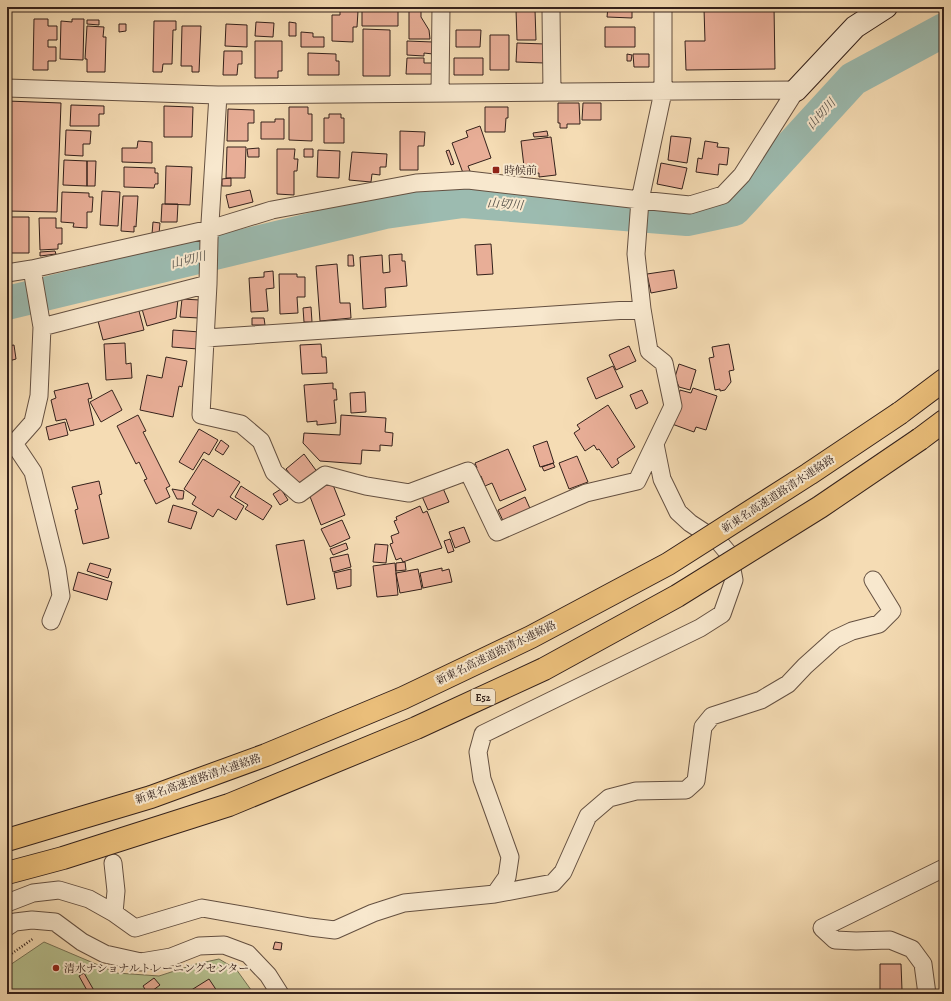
<svg xmlns="http://www.w3.org/2000/svg" width="951" height="1001" font-family="Alegreya,'Noto Serif JP',serif">
<style>
.green{fill:#b7c291;stroke:#767256}
.lines{fill:none;stroke-linecap:round;stroke-linejoin:round}
.river{stroke:#9cbbb0;stroke-width:34}
.building{fill:#e8ae97;stroke:#34211b}
.street-casing{stroke:#645041;stroke-width:19}
.secondary-casing{stroke:#34211b;stroke-width:24}
.highway-casing{stroke:#34211b;stroke-width:24}
.path{stroke:#34211b;stroke-width:2.5;stroke-dasharray:1 2;stroke-linecap:butt}
.street{stroke:#f8e8ce;stroke-width:17}
.secondary{stroke:#f8e8ce;stroke-width:22}
.highway{stroke:#eabe7a;stroke-width:22}
.highway-bridge-casing{stroke:#34211b;stroke-width:24;stroke-linecap:butt}
.highway-bridge{stroke:#eabe7a;stroke-width:22}
.poi-dot{fill:#8f2418;stroke:#f8e8ce;stroke-width:1.5}
.labels{text-anchor:middle;dominant-baseline:central;stroke-width:4;stroke-linejoin:round;paint-order:stroke}
.shield{fill:#f8e8ce;stroke:#6f5d51;stroke-width:1}
.shield-label{font-size:10px;font-weight:bold;fill:#34211b}
.poi-label{font-size:11px;fill:#34211b;stroke:#f8e8ce;text-anchor:start}
.street-label{font-size:11px;fill:#34211b;stroke:#f8e8ce}
.water-label{font-size:12px;font-style:italic;fill:#534f48;stroke:#f8e8ce}
</style>
<rect width="100%" height="100%" fill="#f5dcb4"/>
<filter id="stains"><feTurbulence type="fractalNoise" baseFrequency=".005" numOctaves="4"/><feColorMatrix values="0 0 0 0 .2 0 0 0 0 .09 0 0 0 0 .02 0 0 0 .5 -.17"/></filter>
<radialGradient id="worn" r=".72"><stop offset=".6" stop-color="#630" stop-opacity="0"/><stop offset="1" stop-color="#630" stop-opacity=".3"/></radialGradient>
<path class="green" d="M44 942 117 973 159 976 196 964 219 959 236 969 254 994H7V967Z"/>
<g class="lines">
<path class="river" d="M7 303 385 212 463 201 687 219 734 209 853 79 944 30"/>
</g>
<path class="building" d="M362 7H392V10H398V26H362Z
M478 7H495V8L478 9Z
M608 7H632V18L607 17Z
M774 7 775 69 686 70 685 41H705L704 9Z
M409 8H421V17L429 30 430 39H409Z
M516 10H535L536 40H517Z
M340 11H358L357 27H353V42L332 41V15H340Z
M34 19H48V26H57V40H48V47H56V61H48V70H33Z
M72 19H84L83 60 60 59 61 21 72 22Z
M87 20H99V25L87 24Z
M154 21H176V30H173L172 64H163L162 72H153V71Z
M256 22 274 23 273 37 255 36Z
M289 22 296 23V36H289Z
M119 24H126V31L119 32Z
M226 24 247 25V47L225 46Z
M87 26 104 27 103 37H106L105 72H87V59H85Z
M182 26H201L199 72H192V66H181Z
M605 27H635V47H605Z
M363 29 390 30V76H363Z
M456 30H481L480 47H456Z
M301 32 313 33V37H324V47H301Z
M490 35H509V70H490Z
M255 41H282V71H278V78H255Z
M407 41 433 42V54L424 53V56L407 55Z
M517 43 545 44V63L516 62Z
M224 51H242V64H238L237 75H223Z
M308 53 336 54V61H339V75H308Z
M627 54 632 55 631 61H627Z
M633 54H649V67H634Z
M407 58H424V63H435V74H406Z
M454 58H483V75H454Z
M7 101 61 103 57 212 7 211Z
M558 103H579L580 124H567V128H560V123H558Z
M583 103H601V120H582Z
M71 105 104 106V114H99V126H70Z
M164 106 193 107 192 137H164Z
M289 107H308V114H312V141L289 140Z
M485 107H508V118H506L505 132H485Z
M228 109 254 110V123H248V141H227Z
M329 114H341V118H344V143H324V118H329Z
M275 119H284V139H261V122H275Z
M480 126 491 158 468 166 470 171 463 173 452 143 468 137 466 131Z
M66 130 91 131 90 144H83V156L65 155Z
M400 131 425 132 424 146H418V170H400Z
M547 131 548 136 534 137 533 133Z
M671 136 691 138 687 163 668 160Z
M551 137 556 175 539 177V173L525 175 521 141Z
M138 141 152 142V163L122 162V148H137Z
M705 141 718 143 717 147 729 148 727 165 719 164 718 175 696 172 698 158 702 159Z
M227 147H246L245 178H226Z
M259 148V157H248L247 149Z
M277 149H295L294 159H298L297 171H294V195L277 194Z
M304 149H313V157H304Z
M318 150 340 151 339 178 317 177Z
M449 150 454 164 451 165 446 151Z
M352 152 387 154 386 167H380V175L372 174 371 182 349 180Z
M64 160 87 161V186L63 185Z
M87 161H96L95 186H87Z
M661 163 687 168 682 189 657 184Z
M166 166 192 167 190 205 165 204Z
M124 167 155 168V173H158V184H155L154 188 124 187Z
M231 178V186H222V179Z
M250 190 253 202 229 208 226 195Z
M102 191 120 192 118 226 100 225Z
M62 192 89 193V197H93L92 212H87V228L73 227 74 223 61 222Z
M123 196H138L136 227 134 226V232L121 231Z
M162 204H178L177 222H161Z
M9 217H29V253H9Z
M39 218H56V228H62V244H58V249L40 250Z
M153 222 160 223 159 234H152Z
M491 244 493 274 477 275 475 245Z
M55 251 56 254 40 256V252Z
M402 254V261H405L407 286 385 288 386 307 363 309 360 257 382 255 383 273 390 272 389 255Z
M348 255H353L354 266H348Z
M337 264 340 303H350L351 318 320 321 316 266Z
M674 270 677 288 651 293 647 274Z
M273 271 274 288 266 289 268 311 251 312 249 278 264 277V272Z
M279 274H297V277H305V297H297L298 313 280 314Z
M178 299 176 318 147 326 142 309Z
M182 299 200 300 199 318 180 317Z
M311 307 312 322H304L303 308Z
M139 311 144 330 103 340 98 321Z
M252 318H264L265 325H252Z
M173 330 200 332 198 349 172 347Z
M125 343 126 364 131 363 132 378 106 380 104 344Z
M321 344 322 357H326L327 373 302 374 300 345Z
M729 344 734 370 729 371 731 382 725 390 720 391V389L715 390 709 358 714 357 712 347Z
M14 345 16 359 9 361 10 371 7 372V346Z
M629 346 636 361 616 370 609 355Z
M166 357 187 361 182 387 179 386 173 417 140 410 147 375 162 378Z
M679 364 696 370 690 390 679 387 675 377Z
M613 366 623 387 596 399 587 378Z
M88 383 92 398 88 399 94 425 70 431 66 419 56 421 51 400 56 398 54 391Z
M333 383V389H336L337 400H334L336 423 317 425V421L307 422 304 385Z
M693 388 717 396 706 430 696 427 694 432 672 424 680 390 691 393Z
M112 390 122 410 101 422 90 402Z
M642 390 648 403 636 409 630 395Z
M365 392 366 412 351 413 350 393Z
M608 405 635 447 617 459 619 463 612 468 599 449 597 450 594 445 585 451 574 433 580 429 577 425Z
M138 415 146 431 143 432 170 486 166 488 170 497 156 504 144 480 147 479 139 462 136 464 117 426Z
M341 415 386 418 385 432 393 433 392 446 380 445V451L362 450 361 464 320 461 303 443 304 433 340 435Z
M65 422 68 435 49 440 46 427Z
M199 429 218 440 209 455 204 452 193 470 179 462Z
M221 440 229 446 223 455 215 450Z
M547 441 554 463 540 467 533 446Z
M508 449 526 490 500 501 492 483 485 486 481 476 477 478 473 470 477 468 475 463Z
M304 454 318 473 300 487 286 469Z
M577 456 588 482 569 489 559 463Z
M203 459 240 482 230 497 244 506 236 520 218 509 213 517 192 504 196 497 184 489Z
M553 463 555 467 544 471 542 467Z
M331 480 345 515 321 525 309 494Z
M99 481 102 494 99 495 109 538 83 544 75 510 78 509 72 487Z
M241 486 272 506 263 520 245 509 248 505 235 497Z
M442 486 449 502 428 510 421 494Z
M172 489 184 491 183 499H177Z
M281 489 288 500 280 505 273 494Z
M525 497 532 513 505 525 498 510Z
M173 505 197 512 191 529 168 522Z
M420 506 423 513 427 511 442 548 403 562 401 558 396 560 390 544 393 543 391 536 399 533 394 521 397 520 396 517Z
M342 520 350 538 330 547 321 529Z
M464 527 470 542 455 548 449 532Z
M450 539 454 551 448 553 444 541Z
M304 540 315 599 287 605 276 545Z
M346 543 348 549 333 555 330 549Z
M375 544 388 545 386 563 373 562Z
M348 554 351 567 333 572 330 558Z
M405 562 406 570 396 571V563Z
M90 563 111 569 108 578 87 571Z
M395 563 398 595 377 597 373 566Z
M442 568V571L449 569 452 582 423 588 420 573Z
M351 569V586L337 589 334 573Z
M418 569 422 589 400 593 396 573Z
M78 572 112 582 107 600 73 590Z
M275 942 282 943 281 950 273 949Z
M880 964H901L902 990 880 991Z
M84 973 96 994H89L79 976Z
M154 978 160 985 148 994 143 986Z
M209 979 219 994H185Z"/>
<g class="lines">
<g class="street-casing">
<path id="street" d="M551 10 552 92
M7 88 218 95 796 90
M440 93 441 7
M218 95 209 239 208 284 201 415 241 424 261 441 274 472 299 494 325 475 366 486 409 493 468 471 497 532 586 493 637 481 673 406 664 363 649 351 642 309 636 254 640 200 663 92V7
M7 273 32 269 210 229 272 210 416 183 468 180 640 200 690 205 723 195 742 175 796 90
M42 327 208 284
M206 338 642 309
M13 442 33 472 57 569 61 596 51 621
M7 447 18 439 33 422 39 396 42 327 32 269
M113 863 116 891 114 913
M495 894 553 883 563 872 588 816 609 798 636 791 686 790 696 781 703 727 712 716 761 700 788 684 805 666 835 639 852 631 879 624 892 611 873 580
M7 903 33 893 59 890 89 899 114 913 135 928 202 908 310 927 335 930 373 913 404 903 495 894 507 877 510 857 482 779 478 752 483 734 700 628 722 614 734 580 729 554 719 542 690 523 678 512 662 479 655 444
M7 927 15 922 32 920 55 922 82 942 105 954 141 962 171 957 199 946 224 945 248 954 268 975 280 994
M927 994 923 964 912 949 890 940 856 941 835 940 822 928 944 868"/>
</g>
<g class="secondary-casing">
<path id="secondary" d="M796 90 855 27 886 7"/>
</g>
<g class="highway-casing">
<path id="highway" d="M900 413 944 380
M920 439 944 421"/>
</g>
<path class="path" d="M7 957 34 938"/>
<use href="#street" class="street"/>
<use href="#secondary" class="secondary"/>
<use href="#highway" class="highway"/>
<g class="highway-bridge-casing">
<path id="highway-bridge" d="M7 840 151 797 266 755 403 698 531 637 668 564 809 474 900 413
M7 873 63 858 229 805 416 728 544 669 677 596 820 507 920 439"/>
</g>
<use href="#highway-bridge" class="highway-bridge"/>
</g>
<g class="poi-dot">
<rect x="492" y="166" width="8" height="8" rx="2"/>
<circle cx="56" cy="968" r="4"/>
</g>
<g class="labels">
<rect class="shield" x="471" y="689" width="24" height="16" rx="3"/>
<g class="shield-label">
<text x="483" y="697">E52</text>
</g>
<g class="poi-label">
<text x="504" y="170">時候前</text>
<text x="64" y="968">清水ナショナルトレーニングセンター</text>
</g>
<g class="street-label">
<text transform="translate(778 494) rotate(-33)">新東名高速道路清水連絡路</text>
<text transform="translate(496 653) rotate(-26)">新東名高速道路清水連絡路</text>
<text transform="translate(198 779) rotate(-19)">新東名高速道路清水連絡路</text>
</g>
<g class="water-label">
<text transform="translate(821 114) rotate(-48)">山切川</text>
<text transform="translate(505 204) rotate(5)">山切川</text>
<text transform="translate(188 260) rotate(-14)">山切川</text>
</g>
</g>
<rect width="951" height="1001" fill="none" stroke="#f5dcb4" stroke-width="24"/>
<rect x="8" y="8" width="935" height="985" fill="none" stroke="#34211b" stroke-width="2"/>
<rect x="12" y="12" width="927" height="977" fill="none" stroke="#34211b"/>
<rect width="100%" height="100%" filter="url(#stains)"/>
<rect width="100%" height="100%" fill="url(#worn)"/>
</svg>
